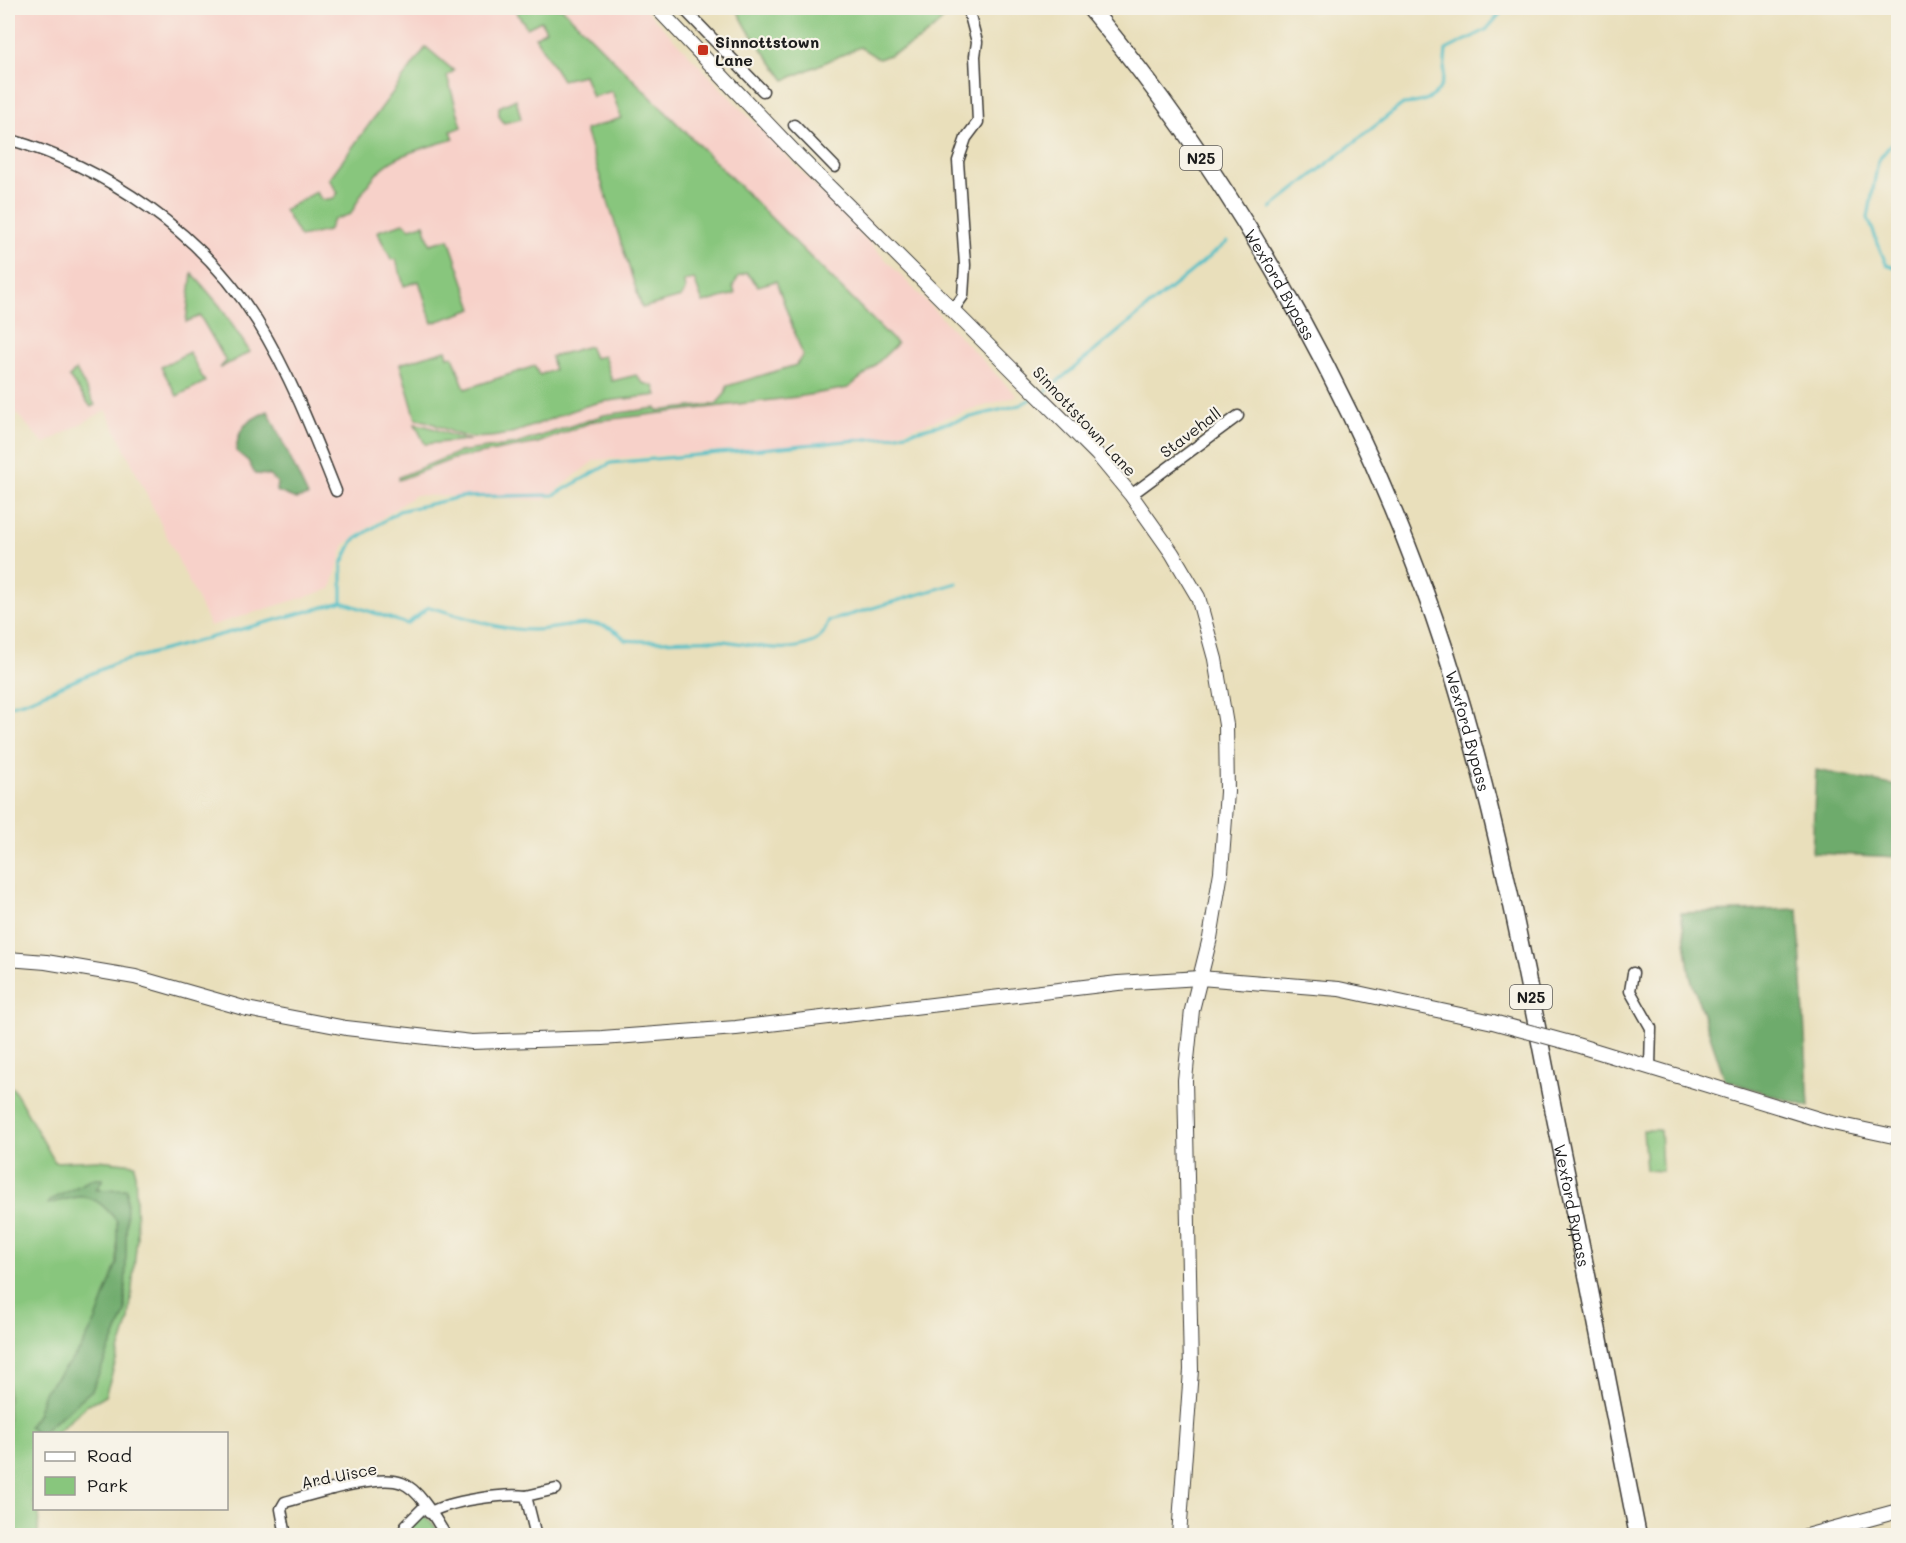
<svg xmlns="http://www.w3.org/2000/svg" width="1906" height="1543" viewBox="0 0 1906 1543" font-family="Mali,sans-serif">
  <rect width="100%" height="100%" fill="#f7f3e8"/>
  <filter id="ink" filterUnits="userSpaceOnUse"><feTurbulence type="fractalNoise" baseFrequency=".0167" numOctaves="2"/><feDisplacementMap in="SourceGraphic" scale="12" xChannelSelector="R" yChannelSelector="G"/><feConvolveMatrix kernelMatrix="1 2 1 2 8 2 1 2 1" color-interpolation-filters="sRGB"/></filter>
  <filter id="wash" filterUnits="userSpaceOnUse"><feTurbulence type="fractalNoise" baseFrequency=".008" numOctaves="4" result="noise"/><feDisplacementMap in="SourceGraphic" scale="24" xChannelSelector="R" yChannelSelector="G"/><feGaussianBlur stdDeviation="1.35" result="paint"/><feColorMatrix in="noise" values="0 0 0 0 0 0 0 0 0 0 0 0 0 0 0 0 0 1.4 0 .05"/><feComposite in="paint" operator="in"/></filter>
  <g filter="url(#wash)">
    <rect width="100%" height="100%" fill="#e9dfbb"/>
    <path fill="#f7d1c9" d="M8,8h636l373,388 -144,44 -278,20 -51,40 -129,-5 -70,49 -14,45 -121,37 -104,-216 -62,34 -36,-40z"/>
    <g fill="#88c67d" stroke="#52714c" stroke-width="1.5">
      <path d="M514,8h48l335,336 -29,28 -20,16 -51,9 -203,24 -56,22 -85,16 -54,21v-3l60,-25 57,-8 88,-29 52,-7 1,3 59,-7 9,-10 2,-8 69,-21 7,-9 -27,-75 -18,5 -11,-13 -8,3 -6,10 2,8 -32,9 -9,-24 -10,2 1,10 -4,6 -39,11 -57,-178 36,-12 -9,-27 -20,6 -8,-22 -22,5 -27,-43 11,-7 -5,-9 -14,7z"/>
      <path d="M736,8h215c-17,27 -42,40 -72,51l-19,-12 -75,33 -37,-50z"/>
      <path d="M426,47l28,24 -7,5 15,51 -11,4 3,8c-57,17 -76,18 -103,75l-18,6 -5,11 -28,6 -16,-27 32,-18 6,8 12,-2 4,-5 -9,-14z"/>
      <path d="M516,99l5,20 -17,4 -5,-7v-9z"/>
      <path d="M404,223l6,5 14,-4 6,20 19,-5 24,70 -41,14 -13,-42 -15,5 -8,-27 -5,1c-3,-11 -11,-18 -13,-29z"/>
      <path d="M192,273l28,33 30,46 -30,16 6,-7 -26,-45 -14,6z"/>
      <path d="M589,346l5,12 10,-2 8,25 24,-6 7,8 11,3 3,9c-20,3 -40,4 -60,8 -43,10 -82,39 -129,34 -20,-3 -33,-16 -52,-18l-16,-55 46,-14 2,7 5,-1 12,33 70,-23 4,9 15,-5 -3,-13z"/>
      <path d="M189,352l16,30 -28,14 -16,-29z"/>
      <path d="M76,370l19,35 -4,2 -22,-30z"/>
      <path d="M415,424c19,1 35,14 55,16l-45,4z"/>
      <path d="M8,1088h5l42,74 43,-2 37,4 2,73 -8,83 -24,76 -18,9 -31,28 -22,1v74l5,1 -1,26 -30,1z"/>
      <path d="M1643,1130h17l2,41 -16,-1z"/>
      <path d="M423,1515l7,5 12,16h-35l3,-12z"/>
    </g>
    <g fill="#6eab6c" stroke="#456444" stroke-width="1.5">
      <path d="M268,411l40,85 -12,3 -20,-8 1,-9 -9,-7 -13,-1 -7,-13 -12,-10c2,-24 10,-30 32,-40z"/>
      <path d="M1816,770l82,16v71l-86,-4z"/>
      <path d="M1798,909l11,198 -84,-27 -35,-104 -9,-63z"/>
      <path d="M92,1179h11l-7,11 31,-1 -2,124 -33,77 -51,43h-5l-7,-7 8,-11 7,-23 36,-42 16,-30 21,-57v-42c-25,-30 -32,-27 -69,-17l1,-3z"/>
    </g>
    <g fill="none" stroke-linecap="round" stroke-linejoin="round">
      <g stroke="#4fbec6" stroke-width="3">
        <path d="M1898,135l-20,26 -10,57 18,46 12,4"/>
        <path d="M1271,208l132,-104c41,-2 40,-18 43,-54l40,-20 19,-22"/>
        <path d="M1046,391l181,-149"/>
        <path d="M342,602l65,22 22,-17c35,9 68,23 104,23 31,0 69,-19 92,10 29,3 58,-1 87,0 33,1 69,17 101,2 9,-4 12,-12 16,-21l128,-38"/>
        <path d="M8,706l18,-5 90,-38 226,-61v-38l11,-23 46,-30 62,-14 93,-2 57,-32 279,-26 130,-32 11,-6"/>
      </g>
    </g>
  </g>
  <g filter="url(#ink)">
    <g fill="none" stroke-linecap="round" stroke-linejoin="round">
      <defs>
        <g id="minor">
          <path d="M683,8l80,83"/>
          <path d="M794,125l41,42"/>
          <path d="M8,139c98,28 194,94 249,182 33,53 56,112 79,170"/>
          <path d="M954,309l9,-13 2,-31 -7,-104 8,-23 12,-16 -3,-66 2,-14 -9,-34"/>
          <path d="M1131,495l107,-79"/>
          <path d="M1633,973l-3,18 21,37 -1,39"/>
          <path d="M429,1513c20,-12 74,-20 97,-17"/>
          <path d="M286,1536l-5,-27 4,-7c26,-7 94,-29 117,-19 18,7 34,37 44,53"/>
          <path d="M403,1536l3,-11 19,-19"/>
          <path d="M536,1536l-10,-40 30,-7"/>
        </g>
        <g id="tertiary">
          <path d="M657,8l144,151 296,295 34,41 41,58 26,44 17,62 11,66 1,67 -6,80 -11,66 -18,72 -7,70 6,290 -12,166"/>
          <path d="M8,959l38,3 89,15 112,32 99,19 126,14 130,-4 134,-10 382,-45 82,-5 139,11 154,33"/>
          <path d="M1570,1043l258,79 70,15"/>
          <path d="M1806,1536l92,-25"/>
        </g>
        <g id="trunk">
          <path id="s1" d="M1090,8c155,185 283,418 357,648 46,144 75,293 104,442 30,146 59,291 87,438"/>
        </g>
      </defs>
      <use href="#minor" stroke="#3b3934" stroke-width="13"/>
      <use href="#tertiary" stroke="#3b3934" stroke-width="16"/>
      <use href="#trunk" stroke="#3b3934" stroke-width="19"/>
      <use href="#minor" stroke="#fff" stroke-width="10"/>
      <use href="#tertiary" stroke="#fff" stroke-width="14"/>
      <use href="#trunk" stroke="#fff" stroke-width="16"/>
      <defs>
        <path id="tertiary-bridge" d="M1493,1022l77,21"/>
      </defs>
      <use href="#tertiary-bridge" stroke="#3b3934" stroke-width="16" stroke-linecap="butt"/>
      <use href="#tertiary-bridge" stroke="#fff" stroke-width="14"/>
    </g>
  </g>
  <rect fill="#c8321e" stroke="#f7f3e8" stroke-width="2" x="697" y="44" width="12" height="12" rx="3"/>
  <g text-anchor="middle" dominant-baseline="central" stroke-width="4.5" stroke-linejoin="round" paint-order="stroke">
    <g fill="#f7f3e8" stroke="#5e5c59" stroke-width="1.5">
      <rect x="1180" y="146" width="42" height="24" rx="4.5"/>
      <rect x="1510" y="985" width="42" height="24" rx="4.5"/>
    </g>
    <g font-size="15" font-weight="bold" fill="#1c1c1c">
      <text x="1201" y="158">N25</text>
      <text x="1531" y="997">N25</text>
    </g>
    <g font-size="16" font-weight="bold" fill="#1c1c1c" stroke="#f7f3e8" text-anchor="start">
      <text x="715" y="41">Sinnottstown<tspan x="715" dy="18">Lane</tspan></text>
    </g>
    <g font-size="16" fill="#1c1c1c" stroke="#f7f3e8">
      <text stroke="none"><textPath href="#s1" startOffset="336">Wexford Bypass</textPath></text>
      <text transform="translate(1085 421) rotate(47)">Sinnottstown Lane</text>
      <text transform="translate(1190 432) rotate(-37)">Stavehall</text>
      <text stroke="none"><textPath href="#s1" startOffset="822">Wexford Bypass</textPath></text>
      <text stroke="none"><textPath href="#s1" startOffset="1308">Wexford Bypass</textPath></text>
      <text transform="translate(339 1475) rotate(-11)">Ard Uisce</text>
    </g>
  </g>
  <rect width="1906" height="1543" fill="none" stroke="#f7f3e8" stroke-width="30"/>
  <rect x="33" y="1432" width="195" height="78" fill="#f7f3e8" stroke="#9f9d96" stroke-width="1.5"/>
  <rect x="45" y="1452" width="30" height="9" fill="#ffffff" stroke="#9f9d96" stroke-width="1.5"/>
  <text x="87" y="1462" font-size="18" fill="#1c1c1c">Road</text>
  <rect x="45" y="1477" width="30" height="18" fill="#88c67d" stroke="#9f9d96" stroke-width="1.5"/>
  <text x="87" y="1492" font-size="18" fill="#1c1c1c">Park</text>
</svg>
